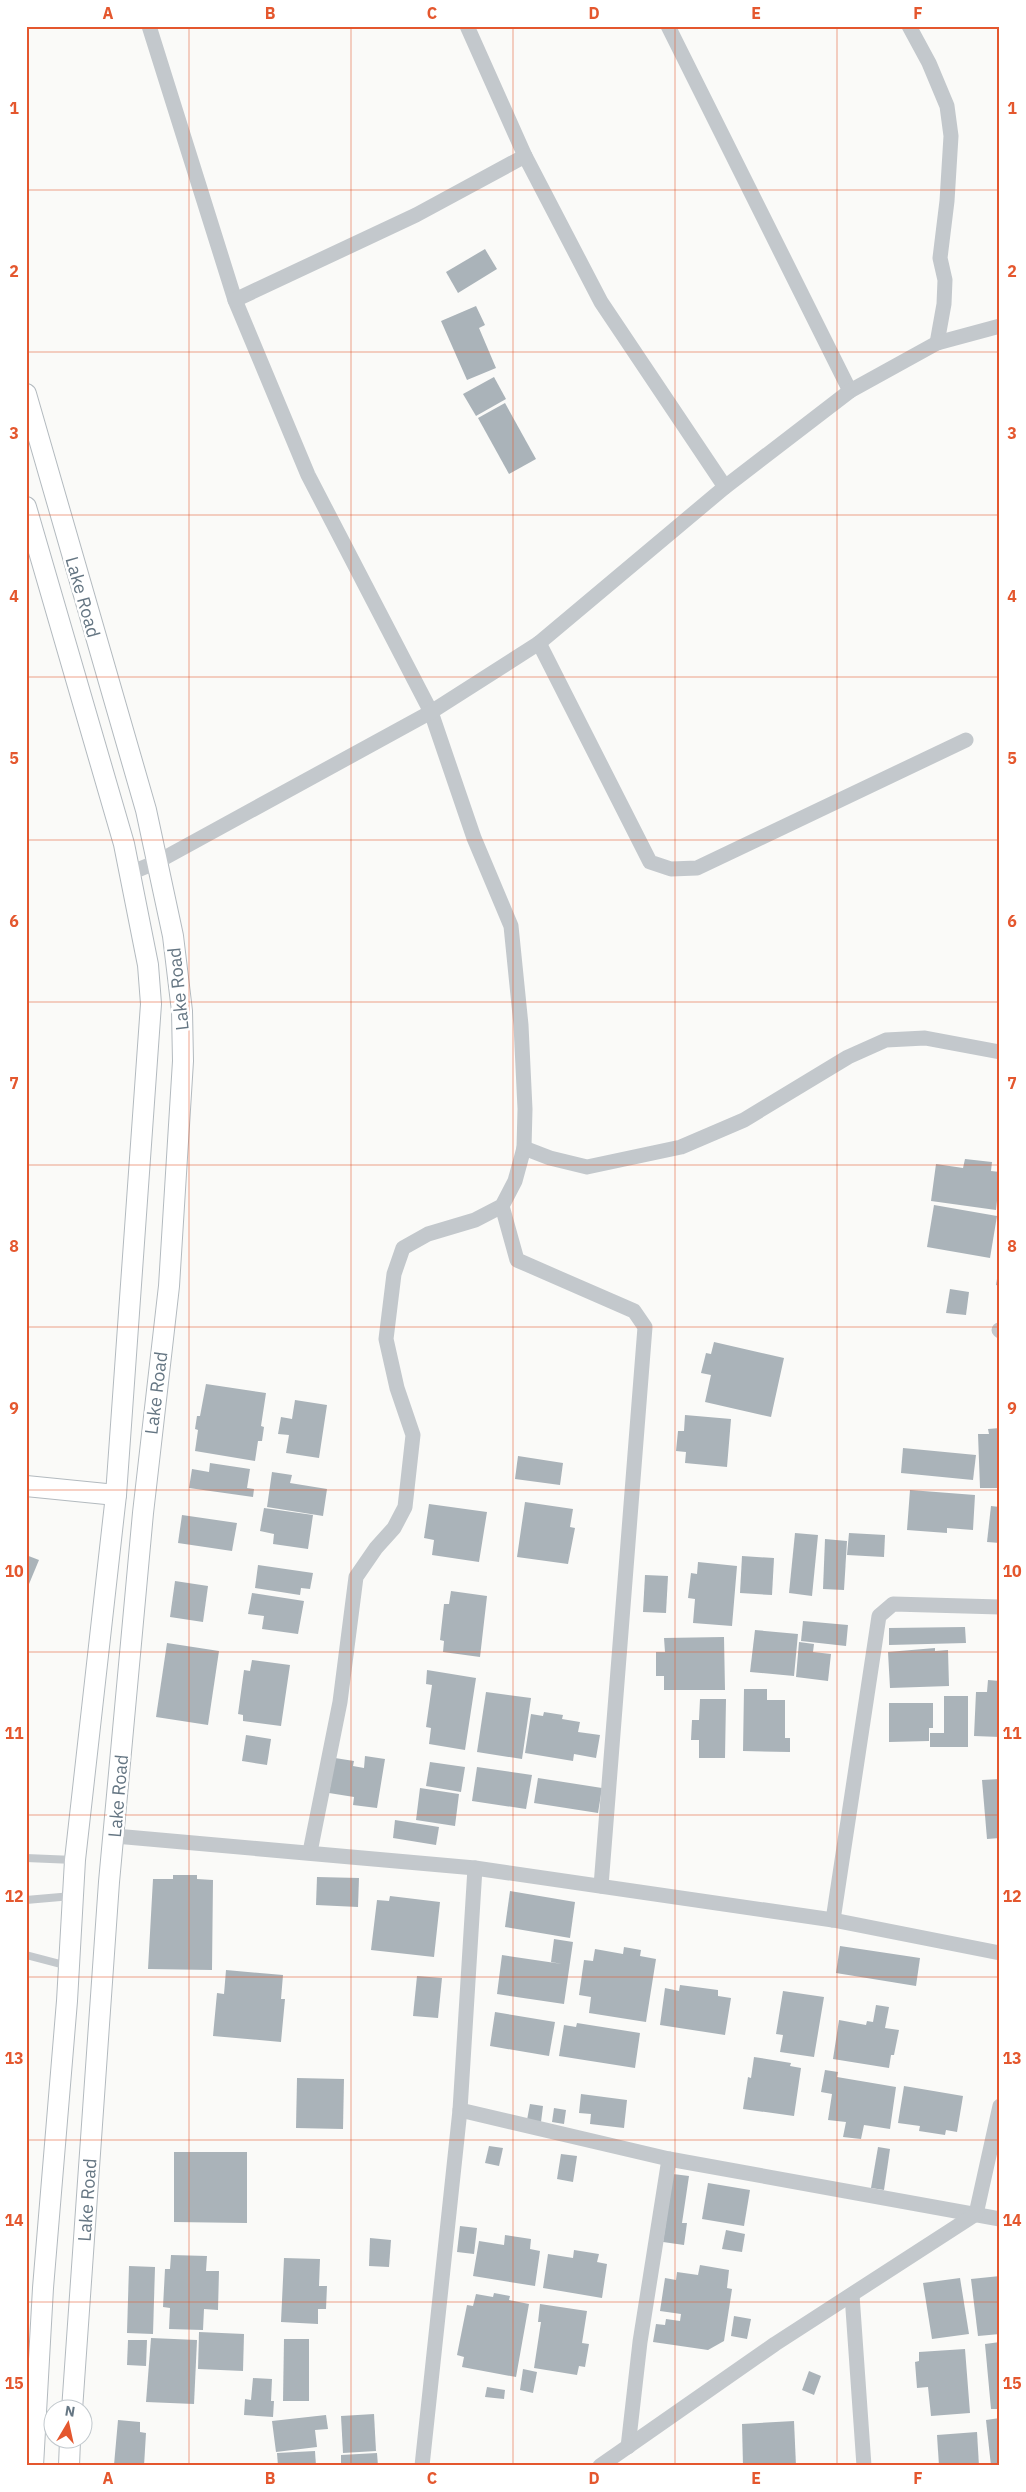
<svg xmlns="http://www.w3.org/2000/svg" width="1026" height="2492" viewBox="0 0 1026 2492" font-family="'IBM Plex Sans',sans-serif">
  <rect width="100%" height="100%" fill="#fafaf8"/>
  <g fill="#aab3b9">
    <path d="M485,249l12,20 -39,24 -12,-21z"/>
    <path d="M476,306l9,19 -6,3 17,40 -29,12 -26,-59z"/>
    <path d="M494,377l12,22 -30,17 -13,-22z"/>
    <path d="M505,403l31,56 -27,15 -31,-56z"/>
    <path d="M965,1159l27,3 -1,9 9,1 -4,38 -65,-9 5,-37 27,4z"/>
    <path d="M934,1205l63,11 -7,42 -63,-11z"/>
    <path d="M999,1267h1v19l-4,-1z"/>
    <path d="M950,1289l19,3 -3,23 -20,-2z"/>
    <path d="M714,1342l70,16 -13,59 -66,-15 6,-27 -10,-2 5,-20 5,1z"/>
    <path d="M206,1384l60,9 -5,33 3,1 -2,14h-4l-3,20 -60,-10 3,-21 -3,-1 2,-13h3z"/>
    <path d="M295,1400l32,5 -8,53 -33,-5 3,-18 -11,-1 3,-17 11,2z"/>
    <path d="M685,1415l46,4 -4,48 -42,-4 1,-11 -10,-1 2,-20h6z"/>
    <path d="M1000,1428v60h-20l-2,-54h11l-1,-5z"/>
    <path d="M903,1448l73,7 -3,25 -72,-7z"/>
    <path d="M518,1456l45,7 -3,22 -45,-6z"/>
    <path d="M210,1463l40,6 -3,19 7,1 -1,8 -64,-9 3,-19 17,3z"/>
    <path d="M272,1472l20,3 -2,8 37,6 -4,27 -56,-9z"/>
    <path d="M910,1490l65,5 -2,35 -26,-2v5l-40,-3z"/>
    <path d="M525,1502l48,7 -3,18 5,1 -7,36 -51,-7z"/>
    <path d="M429,1504l58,8 -8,50 -47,-7 2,-15 -10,-2z"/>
    <path d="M991,1506l9,1v36l-13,-1z"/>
    <path d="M264,1508l49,7 -5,34 -35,-5 1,-10 -14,-3z"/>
    <path d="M182,1515l55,8 -5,28 -54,-8z"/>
    <path d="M795,1533l23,2 -6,61 -23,-3z"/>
    <path d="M849,1533l36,2 -1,22 -37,-2z"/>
    <path d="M825,1539l22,2 -3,49 -21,-1z"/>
    <path d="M26,1555l13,5 -10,24 -3,-1z"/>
    <path d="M742,1556l32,2 -2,37 -32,-2z"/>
    <path d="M698,1562l39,4 -5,60 -39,-3 2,-24 -7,-1 3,-25 6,1z"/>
    <path d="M258,1565l55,8 -3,16 -9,-1 -1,7 -45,-7z"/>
    <path d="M645,1575l23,1 -2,37 -23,-1z"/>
    <path d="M175,1581l33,5 -5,36 -33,-5z"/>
    <path d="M451,1591l36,5 -7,61 -37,-5 1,-11 -4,-1 4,-36h5z"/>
    <path d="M252,1593l52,8 -6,33 -36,-5 2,-13 -16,-2z"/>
    <path d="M803,1621l45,4 -2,21 -45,-5z"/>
    <path d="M965,1627l1,16 -77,2v-17z"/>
    <path d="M755,1630l43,4 -4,42 -44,-4z"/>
    <path d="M724,1637l1,53h-61v-14h-8v-24h9l-1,-14z"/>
    <path d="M799,1642l15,2 -1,8 18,2 -3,27 -32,-4z"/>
    <path d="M167,1643l52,8 -11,74 -52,-8z"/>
    <path d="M935,1648v3l13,-1 1,36 -59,2 -2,-36z"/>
    <path d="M252,1660l38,5 -9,61 -38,-5v-6l-5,-1 6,-44 6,1z"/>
    <path d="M427,1670l49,8 -11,72 -36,-6 2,-16 -5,-1 6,-42 -6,-1z"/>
    <path d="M988,1680l12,1v56l-26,-1 2,-44h11z"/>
    <path d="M744,1689h23v11h18v38h5v14l-47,-1z"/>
    <path d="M486,1692l45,6 -9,61 -45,-7z"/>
    <path d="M944,1696h24v51h-38v-14h14z"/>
    <path d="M700,1699h26l-1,59h-26v-18h-8l1,-20h7z"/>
    <path d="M889,1703h44v25h-4v13l-40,1z"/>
    <path d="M544,1712l19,3 -1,4 18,3 -2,10 22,3 -4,23 -22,-4 -1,7 -48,-8 6,-39 12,2z"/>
    <path d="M246,1735l25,4 -4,26 -25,-4z"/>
    <path d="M365,1756l20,3 -8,49 -24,-3 1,-8 -25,-4 6,-35 19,3 -1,5 11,2z"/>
    <path d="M430,1762l35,5 -4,25 -35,-6z"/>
    <path d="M477,1767l55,8 -6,34 -54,-8z"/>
    <path d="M538,1778l64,10 -4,25 -64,-10z"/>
    <path d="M1000,1779v59l-13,1 -5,-59z"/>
    <path d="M420,1788l39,6 -4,32 -39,-6z"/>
    <path d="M395,1820l44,7 -3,18 -43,-7z"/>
    <path d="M173,1875h24v4l16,1 -1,90 -64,-1 5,-90h20z"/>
    <path d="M317,1877l42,1 -1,29 -42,-2z"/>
    <path d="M510,1891l65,11 -5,36 -65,-11z"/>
    <path d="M390,1896l50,6 -6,55 -63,-7 6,-50 12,1z"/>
    <path d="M554,1939l19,3 -9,62 -67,-10 5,-39 60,9 -11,-2z"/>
    <path d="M840,1946l80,12 -4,28 -80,-13z"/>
    <path d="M624,1947l17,3 -1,6 16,3 -10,63 -57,-9 2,-16 -12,-2 5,-35 9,1 2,-12 28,5z"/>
    <path d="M226,1970l57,5 -2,24h4l-4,43 -68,-6 4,-43 7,1z"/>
    <path d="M417,1976l25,2 -4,40 -25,-2z"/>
    <path d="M680,1985l38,5v6l13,2 -6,37 -65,-10 5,-37 14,3z"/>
    <path d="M783,1991l41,6 -10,60 -34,-5 3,-17 -7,-1z"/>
    <path d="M876,2005l13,2 -4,21 14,2 -5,25h-3l-2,13 -56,-9 6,-39 27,5 1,-4 6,1z"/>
    <path d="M495,2012l60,10 -6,34 -59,-10z"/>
    <path d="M577,2023l63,10 -5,35 -76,-12 5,-31 12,2z"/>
    <path d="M754,2057l37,6 -1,3 11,2 -7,48 -51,-7 5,-32 3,1z"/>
    <path d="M825,2070l13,2 -1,5 59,10 -6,42 -26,-4 -3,14 -18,-2 3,-15 -18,-2 4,-26 -11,-2z"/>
    <path d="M297,2078l47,1 -1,50 -47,-1z"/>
    <path d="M904,2086l59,10 -6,36 -11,-2 -1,5 -26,-4 1,-5 -22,-3z"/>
    <path d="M581,2094l46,6 -3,28 -34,-4 1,-10 -12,-1z"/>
    <path d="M530,2104l13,2 -2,16 -14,-2z"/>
    <path d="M554,2108l12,2 -2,14 -12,-2z"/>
    <path d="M489,2146l14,2 -4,18 -14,-3z"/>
    <path d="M878,2147l12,2 -6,41 -13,-2z"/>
    <path d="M174,2152h73v71l-73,-1z"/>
    <path d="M561,2154l16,2 -4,26 -16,-3z"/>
    <path d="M673,2174l16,2 -7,47h5l-3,22 -21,-3z"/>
    <path d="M708,2183l42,7 -6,36 -42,-7z"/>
    <path d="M460,2226l17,2 -3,26 -17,-2z"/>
    <path d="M726,2230l19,4 -3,18 -20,-3z"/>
    <path d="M505,2235l26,4 -1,10 10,2 -5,35 -62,-10 6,-35 25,4z"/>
    <path d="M370,2238l21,2 -2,27 -20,-1z"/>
    <path d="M574,2250l25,4 -2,8 10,2 -5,34 -59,-10 5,-34 25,4z"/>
    <path d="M171,2255l36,1 -1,15h13l-1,39 -14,-1 -1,21 -34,-1 1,-21 -7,-1 2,-38h5z"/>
    <path d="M284,2258l36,1 -1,27h8l-1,23h-8v15l-37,-2z"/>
    <path d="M700,2265l29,5 -2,18 5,1 -8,52 -16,9 -55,-8 3,-18 9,1 1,-6 14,2 1,-7 -21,-3 5,-33 11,2 1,-8 21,3z"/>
    <path d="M129,2266l26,1 -2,67 -26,-1z"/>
    <path d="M1000,2276v58l-22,2 -7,-57z"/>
    <path d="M960,2278l9,56 -37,5 -9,-56z"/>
    <path d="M494,2293l16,3 -1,4 20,4 -13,73 -54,-10 2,-10 -7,-2 10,-50 6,1 3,-12 17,3z"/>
    <path d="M540,2304l47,7 -5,32 7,1 -4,23 -6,-1 -2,9 -43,-7 7,-46h-3z"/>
    <path d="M734,2316l17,3 -4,20 -16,-3z"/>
    <path d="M199,2332l45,2 -1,37 -45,-2z"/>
    <path d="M151,2338l46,2 -3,64 -48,-2z"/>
    <path d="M284,2339h25v62h-26z"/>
    <path d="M128,2340h19l-1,26 -19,-1z"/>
    <path d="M1000,2342v67h-9l-6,-65z"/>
    <path d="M965,2349l5,64 -39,3 -3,-29 -11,1 -2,-26 4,-1v-9z"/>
    <path d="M523,2369l14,3 -4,21 -13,-3z"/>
    <path d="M809,2371l12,5 -7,19 -12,-5z"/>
    <path d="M253,2378l19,1 -1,22h3l-1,16 -29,-2 1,-16 6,1z"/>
    <path d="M487,2387l18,3 -1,9 -19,-2z"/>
    <path d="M374,2414l2,37 -33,2 -2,-37z"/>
    <path d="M326,2415l2,14 -13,1 2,17 -41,5 -4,-31z"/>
    <path d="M1000,2418v48h-9l-5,-46z"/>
    <path d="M118,2420l22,2v10l6,1 -2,33 -30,-1z"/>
    <path d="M794,2421l2,45h-53l-1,-42z"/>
    <path d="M977,2432l2,34h-40l-2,-31z"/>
    <path d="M315,2451l1,15h-38l-1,-13z"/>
    <path d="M377,2453l1,13h-37v-11z"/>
  </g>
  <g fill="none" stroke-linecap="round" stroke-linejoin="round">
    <defs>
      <g id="secondary">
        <path d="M26,394l120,416 27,126 9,75 1,50 -14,225 -26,227 -34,369 -37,528"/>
        <path d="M26,507l98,337 24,121 3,39 -35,491 -41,365 -8,141 -24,287 -10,178"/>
        <path d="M26,1486l90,9"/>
        <path d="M69,2466l1,-26"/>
      </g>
    </defs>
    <use href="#secondary" stroke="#b3babf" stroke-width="22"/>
    <g stroke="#c3c8cc" stroke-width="8">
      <path d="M26,1858l48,2"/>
      <path d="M26,1900l46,-4"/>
      <path d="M26,1955l42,11"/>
    </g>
    <g stroke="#c3c8cc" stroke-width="15">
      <path d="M149,26l86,274 73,175 123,237 43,126 37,88 10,99 4,84 -1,39 -9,33 -13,25 -27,14 -47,14 -25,14 -9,26 -8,65 11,49 16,47 -8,72 -11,21 -18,20 -20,29 -16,125 -30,150"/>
      <path d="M467,26l58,130 76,146 124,185"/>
      <path d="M668,26l182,365"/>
      <path d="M909,26l20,37 18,43 4,30 -4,65 -7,57 5,22 -1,24 -7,39"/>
      <path d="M235,300l181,-85 109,-59"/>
      <path d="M539,643l111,219 21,7 26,-1 269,-128"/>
      <path d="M130,873l27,-11 274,-150 108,-69 186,-156 125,-96 87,-48 63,-17"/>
      <path d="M524,1148l26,10 37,9 94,-20 63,-27 104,-63 38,-17 39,-2 75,14"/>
      <path d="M502,1206l15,54 117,51 11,16 -44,559"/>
      <path d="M999,1330l1,1"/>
      <path d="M115,1836l360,32 358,52 167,33"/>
      <path d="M833,1920l46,-304 14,-12 107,3"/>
      <path d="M460,2110l209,49 331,60"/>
      <path d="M852,2295l12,171"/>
      <path d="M628,2447l12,-105 29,-183"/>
      <path d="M422,2466l38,-356 15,-242"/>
      <path d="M600,2466l175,-122 201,-130 24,-108"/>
    </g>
    <use href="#secondary" stroke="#fff" stroke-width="20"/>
  </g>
  <path fill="none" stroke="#e4572e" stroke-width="1" stroke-opacity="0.55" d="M189,26v2440M351,26v2440M513,26v2440M675,26v2440M837,26v2440M26,190h974M26,352h974M26,515h974M26,677h974M26,840h974M26,1002h974M26,1165h974M26,1327h974M26,1490h974M26,1652h974M26,1815h974M26,1977h974M26,2140h974M26,2302h974"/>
  <g text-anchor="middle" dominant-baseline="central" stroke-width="5" stroke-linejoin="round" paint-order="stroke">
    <g font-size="18" fill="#657683" stroke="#fff">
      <text transform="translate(83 597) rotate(74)">Lake Road</text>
      <text transform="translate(178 989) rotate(-96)">Lake Road</text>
      <text transform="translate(156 1393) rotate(-83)">Lake Road</text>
      <text transform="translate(118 1796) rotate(-85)">Lake Road</text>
      <text transform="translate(87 2200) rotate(-86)">Lake Road</text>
    </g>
  </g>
  <rect width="1026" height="2492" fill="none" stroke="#ffffff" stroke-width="55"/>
  <g transform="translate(68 2424) rotate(9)"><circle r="24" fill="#ffffff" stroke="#c1c8cd"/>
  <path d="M0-4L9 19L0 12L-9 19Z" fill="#e4572e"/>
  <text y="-8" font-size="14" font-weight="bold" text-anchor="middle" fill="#657683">N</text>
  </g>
  <rect x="28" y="28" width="970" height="2436" fill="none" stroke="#e4572e" stroke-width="2"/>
  <g font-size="16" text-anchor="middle" font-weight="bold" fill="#e4572e">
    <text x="108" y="19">A</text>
    <text x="270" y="19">B</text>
    <text x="432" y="19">C</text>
    <text x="594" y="19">D</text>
    <text x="756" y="19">E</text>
    <text x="918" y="19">F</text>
    <text x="14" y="114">1</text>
    <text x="1012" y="114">1</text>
    <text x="14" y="277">2</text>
    <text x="1012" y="277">2</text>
    <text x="14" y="439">3</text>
    <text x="1012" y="439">3</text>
    <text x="14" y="602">4</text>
    <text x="1012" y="602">4</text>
    <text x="14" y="764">5</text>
    <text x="1012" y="764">5</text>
    <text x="14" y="927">6</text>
    <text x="1012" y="927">6</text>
    <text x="14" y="1089">7</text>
    <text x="1012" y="1089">7</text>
    <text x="14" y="1252">8</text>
    <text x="1012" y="1252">8</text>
    <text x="14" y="1414">9</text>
    <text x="1012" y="1414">9</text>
    <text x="14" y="1577">10</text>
    <text x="1012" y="1577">10</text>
    <text x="14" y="1739">11</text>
    <text x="1012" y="1739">11</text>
    <text x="14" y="1902">12</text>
    <text x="1012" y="1902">12</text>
    <text x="14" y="2064">13</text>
    <text x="1012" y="2064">13</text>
    <text x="14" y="2226">14</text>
    <text x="1012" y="2226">14</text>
    <text x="14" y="2389">15</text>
    <text x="1012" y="2389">15</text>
    <text x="108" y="2484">A</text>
    <text x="270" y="2484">B</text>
    <text x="432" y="2484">C</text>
    <text x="594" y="2484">D</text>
    <text x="756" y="2484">E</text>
    <text x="918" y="2484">F</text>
  </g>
</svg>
